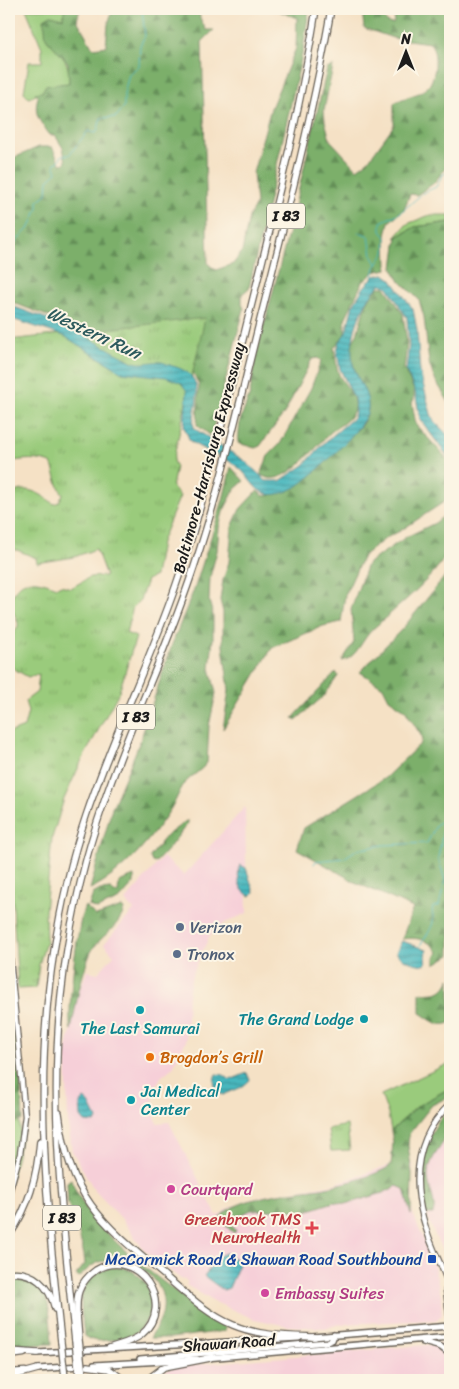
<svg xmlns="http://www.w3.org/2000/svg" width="459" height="1389" viewBox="0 0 459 1389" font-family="Sriracha,sans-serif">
  <defs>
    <pattern id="forest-firs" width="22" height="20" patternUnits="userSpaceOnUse" patternTransform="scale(1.25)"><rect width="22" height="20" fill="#7baf6b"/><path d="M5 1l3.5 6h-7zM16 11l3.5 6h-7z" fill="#648e57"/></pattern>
    <pattern id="park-tufts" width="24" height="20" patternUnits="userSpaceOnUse" patternTransform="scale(1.25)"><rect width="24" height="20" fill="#9acb7b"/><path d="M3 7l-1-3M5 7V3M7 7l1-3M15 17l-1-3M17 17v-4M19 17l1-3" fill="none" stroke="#84ae6a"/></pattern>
    <pattern id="water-rules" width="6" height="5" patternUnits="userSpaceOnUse" patternTransform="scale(1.25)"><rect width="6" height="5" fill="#47b7be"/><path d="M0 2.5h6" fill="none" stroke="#3a949a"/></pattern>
  </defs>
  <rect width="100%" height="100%" fill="#fcf5e5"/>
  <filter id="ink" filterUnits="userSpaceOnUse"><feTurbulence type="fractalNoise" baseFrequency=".02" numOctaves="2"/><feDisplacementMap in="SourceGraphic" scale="10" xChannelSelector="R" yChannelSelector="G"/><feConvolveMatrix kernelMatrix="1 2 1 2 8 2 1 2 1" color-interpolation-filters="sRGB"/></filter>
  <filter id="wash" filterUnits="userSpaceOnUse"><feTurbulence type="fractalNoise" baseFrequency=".0096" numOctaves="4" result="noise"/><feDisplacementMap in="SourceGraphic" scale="20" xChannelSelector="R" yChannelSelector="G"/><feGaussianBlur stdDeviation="1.12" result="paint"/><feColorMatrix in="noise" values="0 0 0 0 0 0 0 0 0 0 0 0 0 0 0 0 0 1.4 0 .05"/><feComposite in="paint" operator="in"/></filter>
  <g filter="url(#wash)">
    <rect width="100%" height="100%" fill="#f5e1c5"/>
    <g fill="#f6cfd8">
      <path d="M245,807l2,106 -22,10 -15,12 -18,40 -4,21 -2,45 -13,26 -12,10 -7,13 -1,19 4,14 12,-1 48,94 14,-9 26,-10 77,-13 56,-19 23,-1 -3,30 3,20 20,48 8,34 1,19 -6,5 -95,4 -16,4 -36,-2 -35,-7 -39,-17 -29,-17 2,-3 -4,-3 -2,1 -38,-30 -23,-32 -26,-27 -23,-40 -4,-27 -2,-71 13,-61 8,-21 11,2 16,-18 -10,-11 30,-34 -9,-9 38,-44 21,18z"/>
      <path d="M450,1130v139l-24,-55 4,1 4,-4 -6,-24v-15l5,-14z"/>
      <path d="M450,1343v37h-297l10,-8 14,-6z"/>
    </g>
    <g fill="#9acb7b" stroke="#5b744c">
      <path d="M26,9h38v9l-18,20c14,16 25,22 23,46l-23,1 -4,7 -13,6 -5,-6 5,-30h13v-14z"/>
      <path d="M430,215h20v7l-35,5 -20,11 12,-14z"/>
      <path d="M9,1005l4,14 9,90 -3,4 2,27 -12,47z"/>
      <path d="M450,1063v25l-31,17 -28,26 -3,-17 -7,-19z"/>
    </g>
    <g fill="url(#forest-firs)" stroke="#4c6644">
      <path d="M64,9h16l-3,11 16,28 13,-2 2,-22 5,-15h86l1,9 6,12h8l-12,12 6,222 8,6 17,-6 9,-12 7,-35 7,-13 -3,-31 18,-65 25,-60 1,-30 -18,-7 2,-2h28l-6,41 -54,238 -7,6v10l2,5 -33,127 -14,-11 2,-39 -6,-14 -90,-31 -30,-15 -64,-25v-141l30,-13h13l9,18 5,-3 -3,-14 -8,-13h-5c-10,-13 -17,-21 -12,-38l-3,-4 7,-1 4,-7 23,-2 -1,-20 -22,-25 -2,-19 7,-4 12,3z"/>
      <path d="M362,9h17v4l9,10 5,1 4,-15h53v153l-16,21 -17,12 -7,-1 -6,15 -15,13 -3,14 1,33 -13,3 -12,11 -17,36v15l-11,14c2,8 2,19 5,27 5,10 18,21 15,34 -3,12 -15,16 -23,23 -15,14 -47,59 -70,43l7,-19 12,-12 31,-56 10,-27 -3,-3 -6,1 -27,53 -25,34 -5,2 -17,-5 2,-22 10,-27 5,-34 36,-137 36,-154 6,-3 -9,44 1,11 5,19 27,29 11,-8 26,-36v-22c22,-12 38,-6 41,-37 0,-9 0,-17 -5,-23l-37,-5 -29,-10z"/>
      <path d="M444,223l6,-1v182l-16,-26 -5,-15 -5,-46 -5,-17 -20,-20 -6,-12 4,-31 18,-10z"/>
      <path d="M379,287h6l18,27 4,29 -3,26 10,21v9l-2,4 4,22 34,37v36l-50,33 -14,7 -23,18 -18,39 -4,27 -18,4 -51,22 -49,81 6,-39 -6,-44v-34l-3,-12 3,-20 6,-18 3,-35 8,-18 17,-18 7,5c24,-1 76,-52 95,-68 19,-23 3,-36 -6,-58 -3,-7 -2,-16 -3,-24 15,-19 7,-38 29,-59z"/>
      <path d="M231,467l13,14 -9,8 -12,23 -4,16 -2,23 -7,26 -1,24 4,14v24l-3,29 6,25 -7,33 -2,37c-6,8 -16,13 -23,21 -4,6 -7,14 -11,21 -19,31 -50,69 -83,84l22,-81 27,-64 32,-97 24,-60 28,-87z"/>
      <path d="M450,511c0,10 3,25 0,34 -6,26 -58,66 -77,84 -11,10 -16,29 -31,32l12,-19 -3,-33 16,-45 39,-27 29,-14z"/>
      <path d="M450,570v385l-15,9v-6l3,-6c-9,-13 -21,-15 -36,-13l11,-31 -56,-25 -60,-34 7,-21 81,-50 36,-35 1,-6 -17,-27 -16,-11 -6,-12 -23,-15 44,-45z"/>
      <path d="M336,672l2,4 -14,20 -28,24 -3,-2z"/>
      <path d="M186,821h2v2l-20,26 -13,14 -3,-1 -2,-5 16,-21z"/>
      <path d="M134,876v7l-14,16 -23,10 -8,-3 4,-12 7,-4 11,-1 3,4h4l1,-11z"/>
      <path d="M85,906l11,10 26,-9 2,2c-4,19 -26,28 -33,43 -10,23 -15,53 -20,78 -5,-12 7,-112 14,-124z"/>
      <path d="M450,978v45c-12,5 -20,-4 -30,-10v-20c16,1 24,1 30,-15z"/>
      <path d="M20,1075l3,45 -12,4 -2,-9v-35z"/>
      <path d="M450,1088v8l-18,9 -23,29 -1,12 4,27 -1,42 -7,-26 -7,-3 -14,7 -37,11 -12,-2 -28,9 -55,-1 -19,9 -1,5 5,7 -2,2 -16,-14c18,-23 75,-27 103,-31 21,-4 44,-9 64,-19l6,-4 2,-23 -2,-11 28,-26z"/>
      <path d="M450,1108c0,7 2,17 -1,23 -6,15 -18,25 -21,41 -2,14 10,30 5,42h-7c-11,-37 -4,-79 24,-106z"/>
      <path d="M71,1179c19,55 94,103 140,139l14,8v5l-54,7h-21c5,-9 12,-19 13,-29 4,-31 -31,-53 -58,-48 -11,1 -18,9 -26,16l-3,-2 9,-11 -1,-9 -8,-33 -8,-18 -1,-22z"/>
      <path d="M111,1267c6,1 14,0 19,3 28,13 27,50 2,65 -7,4 -15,4 -23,5 -10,1 -16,2 -25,-4 -3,-34 -11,-55 27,-69z"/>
      <path d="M9,1275c44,-1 40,36 43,69l-43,2z"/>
    </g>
    <g fill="url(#park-tufts)" stroke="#5b744c">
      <path d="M205,318l-32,143 3,6 -4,20 8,9 -19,46 -6,34 -8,4 -7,20 -7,7 -7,26 10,4 -17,55 -38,70 -17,37 -12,39 -7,74 1,29 -7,24 -3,23 -18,1 -9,-149v-107l15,-6 4,-15 -3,-11 12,-9 2,-18 -11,3 -19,-11c0,-6 -1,-14 0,-20 4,-22 18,-13 1,-39 5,-31 23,-30 47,-20l4,-2 10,3 19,-11 16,-1 -10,-27 -22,8 -37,6 -1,-5 -19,-8h-8v-55c17,-11 31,-2 45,9l5,-2 4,-8c-7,-10 -7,-20 -12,-31 -13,-5 -28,-4 -42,-1v-122z"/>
      <path d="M347,1125l3,25 -19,1 -3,-22z"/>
    </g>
    <g fill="url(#water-rules)" stroke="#326a6d">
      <path d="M384,274l7,5 22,30 4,21 3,42 11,42 3,7 16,16v15h-3l3,8 -30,-41 -5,-28 -9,-20 3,-26 -2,-27 -19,-31 -7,-3c-19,16 -35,59 -27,83 4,15 16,26 14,43 -2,17 -56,67 -72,77 -9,5 -20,9 -29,7 -13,-3 -18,-18 -28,-26 -14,-12 -34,-16 -49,-27l-6,-14 3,-36 -6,-8 -15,-6 -44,-5 -58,-36 -55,-18v-13l58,21 66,36c11,3 18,-1 28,0 5,1 10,4 15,5 30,10 20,33 17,57l2,5 50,32 21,20h14l24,-16 20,-22 29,-25 2,-5 -1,-15 -14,-29 -3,-18 2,-8 7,-11 7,-27 11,-18 10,-11z"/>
      <path d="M240,865l6,3 8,24 -3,4c-12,-4 -15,-19 -11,-31z"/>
      <path d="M402,941l25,9 -2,15c-10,-1 -23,-4 -29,-13z"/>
      <path d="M247,1073l3,7 -8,7 -19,8c-8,-3 -11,-13 -7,-21l8,1 6,5z"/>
      <path d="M84,1099l5,4 8,16 -2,4 -10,-1 -4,-5 -1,-13z"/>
      <path d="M226,1253l14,9 -11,26 -6,2 -19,-14 15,-20z"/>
    </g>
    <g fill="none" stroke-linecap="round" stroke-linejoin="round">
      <g stroke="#47b7be" stroke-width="1">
        <path d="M359,232l10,4 3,19 5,9"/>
        <path d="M9,249l21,-22 8,-19v-7l9,-7 1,-14 9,-8 -3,-8 5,-3 3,-6h7l19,-24 6,2 3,-1 4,-14 15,-1 8,-10v-13l5,-20 10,-8 1,-21 5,-9 -3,-27"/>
        <path d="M373,277l2,-10 10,-14 1,-16 -5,-6v-9l19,-9 23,-20 13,-6 6,-12 8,-4"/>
        <path d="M314,864l2,-3 28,-3 12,-8 27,-5 44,-2 10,-19 8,-5"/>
        <path d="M419,947c4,-7 12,-16 14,-25 1,-5 -2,-10 0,-15l6,-1 6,-26 -7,-22 9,-48 3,-5"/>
        <path d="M9,1117l9,-4"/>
      </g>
    </g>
  </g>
  <g filter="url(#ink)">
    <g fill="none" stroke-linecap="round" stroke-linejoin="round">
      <defs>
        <g id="secondary">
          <path d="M9,948l16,168 -5,38 -11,39"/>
          <path d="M450,1104c-47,45 -36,104 -11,157 4,8 6,17 11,24"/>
          <path d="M448,1282l-2,8 4,31"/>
          <path d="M9,1356l15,-2"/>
          <path d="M9,1372l16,-1"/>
        </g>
        <g id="primary">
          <path d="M312,1337l138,-11"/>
          <path d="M423,1342l18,5 9,7"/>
          <path d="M37,1353l262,-15"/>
          <path d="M206,1358l244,-21"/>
          <path d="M140,1359l187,-17 5,-2 2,-5"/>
          <path d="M94,1365l103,-6"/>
          <path d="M38,1369l42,-3"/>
        </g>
        <g id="highway">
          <path d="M59,1113c10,85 44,111 106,163 21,18 42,38 68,49 26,11 54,11 82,12"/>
          <path d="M9,1236c20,-29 28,-60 31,-95"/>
          <path d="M9,1273c24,-3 41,13 46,36"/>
          <path d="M77,1315l2,25"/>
          <path d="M77,1317c0,-8 -1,-18 2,-26 3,-8 10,-16 17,-21 41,-24 82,35 45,65 -9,7 -21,9 -32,13"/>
          <path d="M75,1341c-13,-124 -28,-247 -11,-371 8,-57 21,-114 40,-168 27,-80 65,-157 91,-238 26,-78 44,-160 64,-240 26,-104 54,-209 72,-315"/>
          <path d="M61,1342c-14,-131 -28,-261 -7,-391 7,-46 17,-91 32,-135 26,-78 63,-153 90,-231 28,-80 46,-164 67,-246 27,-110 56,-219 73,-330"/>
          <path d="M9,1351l28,2"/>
          <path d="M87,1366l22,3 15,11"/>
          <path d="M9,1377l29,-8"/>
          <path d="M147,1380l17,-13 46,-9"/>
        </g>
      </defs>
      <use href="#secondary" stroke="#686157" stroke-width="7"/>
      <use href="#primary" stroke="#686157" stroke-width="8"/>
      <use href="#highway" stroke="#686157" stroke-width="8"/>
      <use href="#secondary" stroke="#fff" stroke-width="4.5"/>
      <use href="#primary" stroke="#fff" stroke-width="5"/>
      <use href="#highway" stroke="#fff" stroke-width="5.5"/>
      <defs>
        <g id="highway-bridge">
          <path d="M79,1340l4,36"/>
          <path d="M75,1341l4,35"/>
          <path d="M61,1342l4,36"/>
        </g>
      </defs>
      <use href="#highway-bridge" stroke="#686157" stroke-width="8" stroke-linecap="butt"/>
      <use href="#highway-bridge" stroke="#fff" stroke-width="5.5"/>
    </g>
  </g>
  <g fill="#5c6f8a" stroke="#fcf5e5" stroke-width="2">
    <circle cx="180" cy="927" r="5"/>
    <circle cx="177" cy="954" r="5"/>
  </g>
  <g fill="#0f9aa8" stroke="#fcf5e5" stroke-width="2">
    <circle cx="140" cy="1010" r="5"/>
    <circle cx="364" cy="1019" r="5"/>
    <circle cx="131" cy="1100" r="5"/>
  </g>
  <circle fill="#e8710a" stroke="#fcf5e5" stroke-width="2" cx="150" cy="1057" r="5"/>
  <g fill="#d1479c" stroke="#fcf5e5" stroke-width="2">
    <circle cx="171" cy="1189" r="5"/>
    <circle cx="265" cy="1293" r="5"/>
  </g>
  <path fill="#e0444e" stroke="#fcf5e5" stroke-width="2" d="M309.5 1220.5h5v5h5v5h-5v5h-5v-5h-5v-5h5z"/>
  <rect fill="#1a4fb4" stroke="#fcf5e5" stroke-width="2" x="427" y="1254" width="10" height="10" rx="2.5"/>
  <g text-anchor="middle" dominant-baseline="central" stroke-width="4" stroke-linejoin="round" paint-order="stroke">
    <g fill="#fcf5e5" stroke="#5f5d58" stroke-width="1">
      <rect x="267" y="203.5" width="38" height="25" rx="4"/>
      <rect x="117" y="704.5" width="38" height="25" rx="4"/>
      <rect x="43" y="1205.5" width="38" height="25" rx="4"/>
    </g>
    <g font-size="15" font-weight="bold" fill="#1c1c1c">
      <text x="286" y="216">I 83</text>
      <text x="136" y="717">I 83</text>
      <text x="62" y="1218">I 83</text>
    </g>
    <g font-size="16" fill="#1c1c1c" stroke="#fcf5e5">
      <text transform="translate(209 458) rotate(-75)">Baltimore-Harrisburg Expressway</text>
      <text transform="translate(229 1343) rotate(-4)">Shawan Road</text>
    </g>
    <g font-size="16" fill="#4e5e75" stroke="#fcf5e5" text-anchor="start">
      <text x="190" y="927">Verizon</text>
      <text x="187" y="954">Tronox</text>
    </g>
    <g font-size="16" fill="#0d838f" stroke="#fcf5e5" text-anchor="end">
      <text x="354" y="1019">The Grand Lodge</text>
      <text x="140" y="1028" text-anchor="middle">The Last Samurai</text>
      <text x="141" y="1091" text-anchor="start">Jai Medical<tspan x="141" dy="18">Center</tspan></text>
    </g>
    <g font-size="16" fill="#c56008" stroke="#fcf5e5" text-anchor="start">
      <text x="160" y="1057">Brogdon’s Grill</text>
    </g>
    <g font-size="16" fill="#b23c85" stroke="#fcf5e5" text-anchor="start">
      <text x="181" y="1189">Courtyard</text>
      <text x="275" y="1293">Embassy Suites</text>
    </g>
    <g font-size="16" fill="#be3a42" stroke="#fcf5e5" text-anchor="end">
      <text x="301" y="1219">Greenbrook TMS<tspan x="301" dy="18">NeuroHealth</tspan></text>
    </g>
    <g font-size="16" fill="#164399" stroke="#fcf5e5" text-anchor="end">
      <text x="422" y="1259">McCormick Road &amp; Shawan Road Southbound</text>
    </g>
    <g font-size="18" font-style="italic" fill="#2d5a5d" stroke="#fcf5e5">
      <text transform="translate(94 333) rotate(25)">Western Run</text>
    </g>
  </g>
  <rect width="459" height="1389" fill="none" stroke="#fcf5e5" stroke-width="30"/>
  <g transform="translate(406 52)" stroke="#fcf5e5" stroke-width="4" paint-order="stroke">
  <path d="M0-4L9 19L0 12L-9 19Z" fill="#1c1c1c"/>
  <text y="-8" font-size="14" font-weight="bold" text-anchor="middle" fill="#1c1c1c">N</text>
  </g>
</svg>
